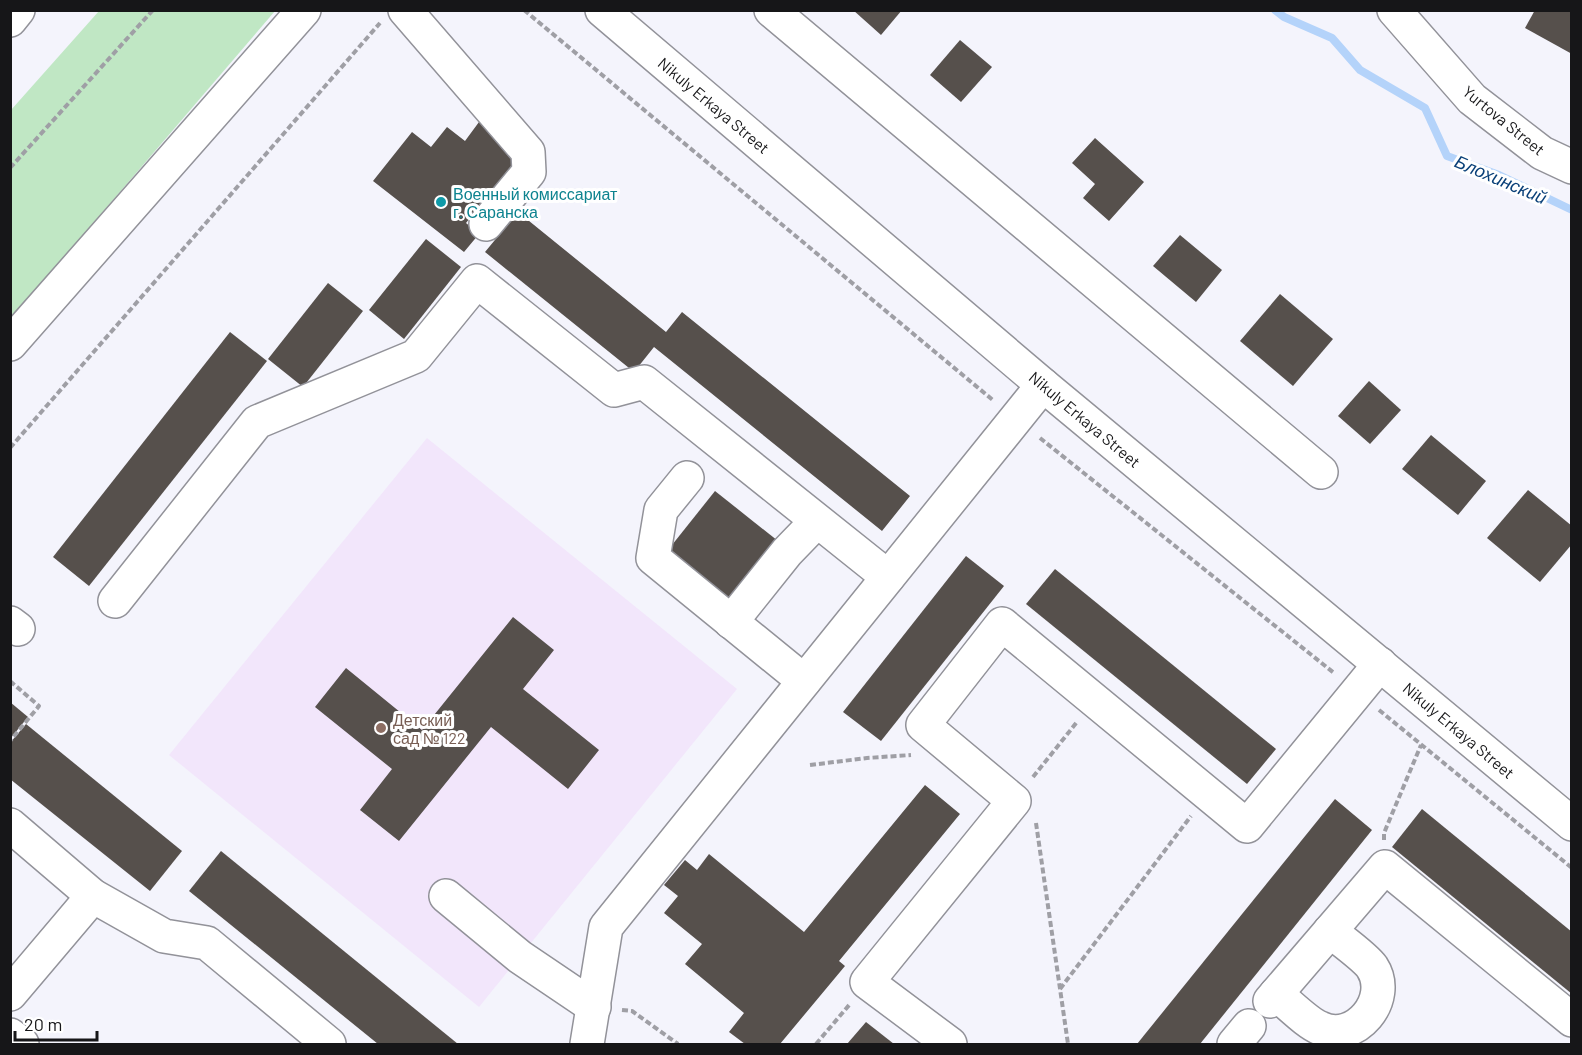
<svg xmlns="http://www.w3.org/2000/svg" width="1582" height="1055" viewBox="0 0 1582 1055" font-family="Barlow,sans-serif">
  <rect width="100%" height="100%" fill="#f4f4fc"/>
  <path fill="#f2e6fb" d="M427,438l310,251 -258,318 -310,-252z"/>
  <path fill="#c0e7c4" d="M99,11h176l-264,308v-209z"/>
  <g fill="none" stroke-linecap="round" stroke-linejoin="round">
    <path stroke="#b4d3fa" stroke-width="8" d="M1275,10l9,7 48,21 28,32 65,38 22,48 52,19 73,35"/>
  </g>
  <g fill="#56504c">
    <path d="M853,10h49l-21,25z"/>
    <path d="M1535,10h37v44l-47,-26z"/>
    <path d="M960,40l32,27 -31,35 -31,-27z"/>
    <path d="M479,122l41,33 -54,68 13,11 -15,18 -91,-71 39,-49 19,15 16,-20 18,14z"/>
    <path d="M1095,138l49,44 -35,39 -26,-23 12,-14 -23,-21z"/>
    <path d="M518,212l148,120 16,-20 228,184 -28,35 -228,-184 -20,25 -149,-120z"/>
    <path d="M1180,235l42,35 -26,32 -43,-36z"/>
    <path d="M426,239l35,28 -57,72 -35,-29z"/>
    <path d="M328,283l35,28 -60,76 -35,-28z"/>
    <path d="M1280,294l53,45 -40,47 -53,-45z"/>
    <path d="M230,332l37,29 -178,225 -36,-29z"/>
    <path d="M1369,381l32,29 -31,34 -32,-28z"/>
    <path d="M1431,435l55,46 -28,34 -56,-46z"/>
    <path d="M1528,490l44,36v18l-32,38 -53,-44z"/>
    <path d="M715,491l63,50 -47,59 -63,-50z"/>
    <path d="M966,556l38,30 -123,155 -38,-29z"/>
    <path d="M1055,569l221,180 -29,35 -221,-180z"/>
    <path d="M513,617l41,33 -31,39 76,61 -31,39 -77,-62 -92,114 -39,-31 32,-41 -77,-62 31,-39 76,62z"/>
    <path d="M10,702l18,15 -18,22z"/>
    <path d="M26,724l156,127 -32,40 -140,-112v-36z"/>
    <path d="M925,785l35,29 -121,147 6,5 -65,78h-35l-16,-12 15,-19 -59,-49 17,-20 -38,-31 14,-17 -14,-11 21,-25 12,10 12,-16 95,78z"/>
    <path d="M1335,799l37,31 -172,214h-63z"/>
    <path d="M1422,809l150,123v62l-180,-147z"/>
    <path d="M221,851l237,193h-80l-189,-153z"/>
    <path d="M866,1022l28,22h-47z"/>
  </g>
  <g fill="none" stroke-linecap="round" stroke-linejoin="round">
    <defs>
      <g id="minor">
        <path d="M405,10l123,142 1,20 -43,52"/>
        <path d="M602,10l441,375 529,439"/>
        <path d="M771,10l550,462"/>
        <path d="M1394,10l78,89 70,54 30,14"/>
        <path d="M10,344l294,-334"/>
        <path d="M687,478l-26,32 -8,48 151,123"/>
        <path d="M115,601l142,-179 159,-66 61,-75 137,109 30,-8 244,195"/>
        <path d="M731,622l56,-70 30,-31"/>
        <path d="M10,623l8,6"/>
        <path d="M10,825l83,71 71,40 43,7 122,101"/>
        <path d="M446,896l74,61 74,50"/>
        <path d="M10,994l83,-98"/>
        <path d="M1276,994c12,9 31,29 44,34 35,17 73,-29 52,-61 -7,-10 -31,-27 -42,-36"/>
        <path d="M1270,1001l115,-134 187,153"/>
        <path d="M10,1035l12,9"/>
        <path d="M587,1044l19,-117 437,-542"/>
        <path d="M950,1044l-83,-62 147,-181 -91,-76 79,-101 245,202 133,-162"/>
        <path d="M1234,1044l15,-18"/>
      </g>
      <path id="major" d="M10,20l8,-10"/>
    </defs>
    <use href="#minor" stroke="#929299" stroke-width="36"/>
    <use href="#major" stroke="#929299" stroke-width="36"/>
    <g stroke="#9f9fa5" stroke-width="4" stroke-dasharray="6 3" stroke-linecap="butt">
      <path d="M524,10l470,391"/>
      <path d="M10,168l143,-158"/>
      <path d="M1040,438l294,235"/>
      <path d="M10,448l370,-425"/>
      <path d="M10,681l29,25 -29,35"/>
      <path d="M1379,710l193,158"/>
      <path d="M810,765l57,-7 44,-3"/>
      <path d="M1033,777l44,-55"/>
      <path d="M1036,823l32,221"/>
      <path d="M1384,840v-7l37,-88"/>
      <path d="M1060,989l131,-173"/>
      <path d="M622,1010l10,1 46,33"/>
      <path d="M816,1044l34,-40"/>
    </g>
    <use href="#minor" stroke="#fff" stroke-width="33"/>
    <use href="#major" stroke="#fff" stroke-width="33"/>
  </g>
  <circle fill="#0f9aa8" stroke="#fff" stroke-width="2" cx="441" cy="202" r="6"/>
  <circle fill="#8d6e63" stroke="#fff" stroke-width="2" cx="381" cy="728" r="6"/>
  <g text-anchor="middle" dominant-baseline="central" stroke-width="6" stroke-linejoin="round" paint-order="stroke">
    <g font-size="16" fill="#161618" stroke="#fff">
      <text transform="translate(714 105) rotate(40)">Nikuly Erkaya Street</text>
      <text transform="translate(1504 120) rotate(39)">Yurtova Street</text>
      <text transform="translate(1085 419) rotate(40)">Nikuly Erkaya Street</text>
      <text transform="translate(1459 730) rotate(40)">Nikuly Erkaya Street</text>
    </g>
    <g font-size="16" fill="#0d838f" stroke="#fff" text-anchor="start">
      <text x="453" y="193">Военный комиссариат<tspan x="453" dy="18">г. Саранска</tspan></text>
    </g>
    <g font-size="16" fill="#785e54" stroke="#fff" text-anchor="start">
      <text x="393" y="719">Детский<tspan x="393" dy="18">сад № 122</tspan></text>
    </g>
    <g font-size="18" font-style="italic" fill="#0a4078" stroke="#fff">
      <text transform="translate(1501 179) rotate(23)">Блохинский</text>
    </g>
  </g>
  <rect width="1582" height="1055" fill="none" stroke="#161618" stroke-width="24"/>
  <path d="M15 1031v9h82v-9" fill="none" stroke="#161618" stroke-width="3"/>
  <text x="24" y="1031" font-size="18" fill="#161618" stroke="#ffffff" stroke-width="4.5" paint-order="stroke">20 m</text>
</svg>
